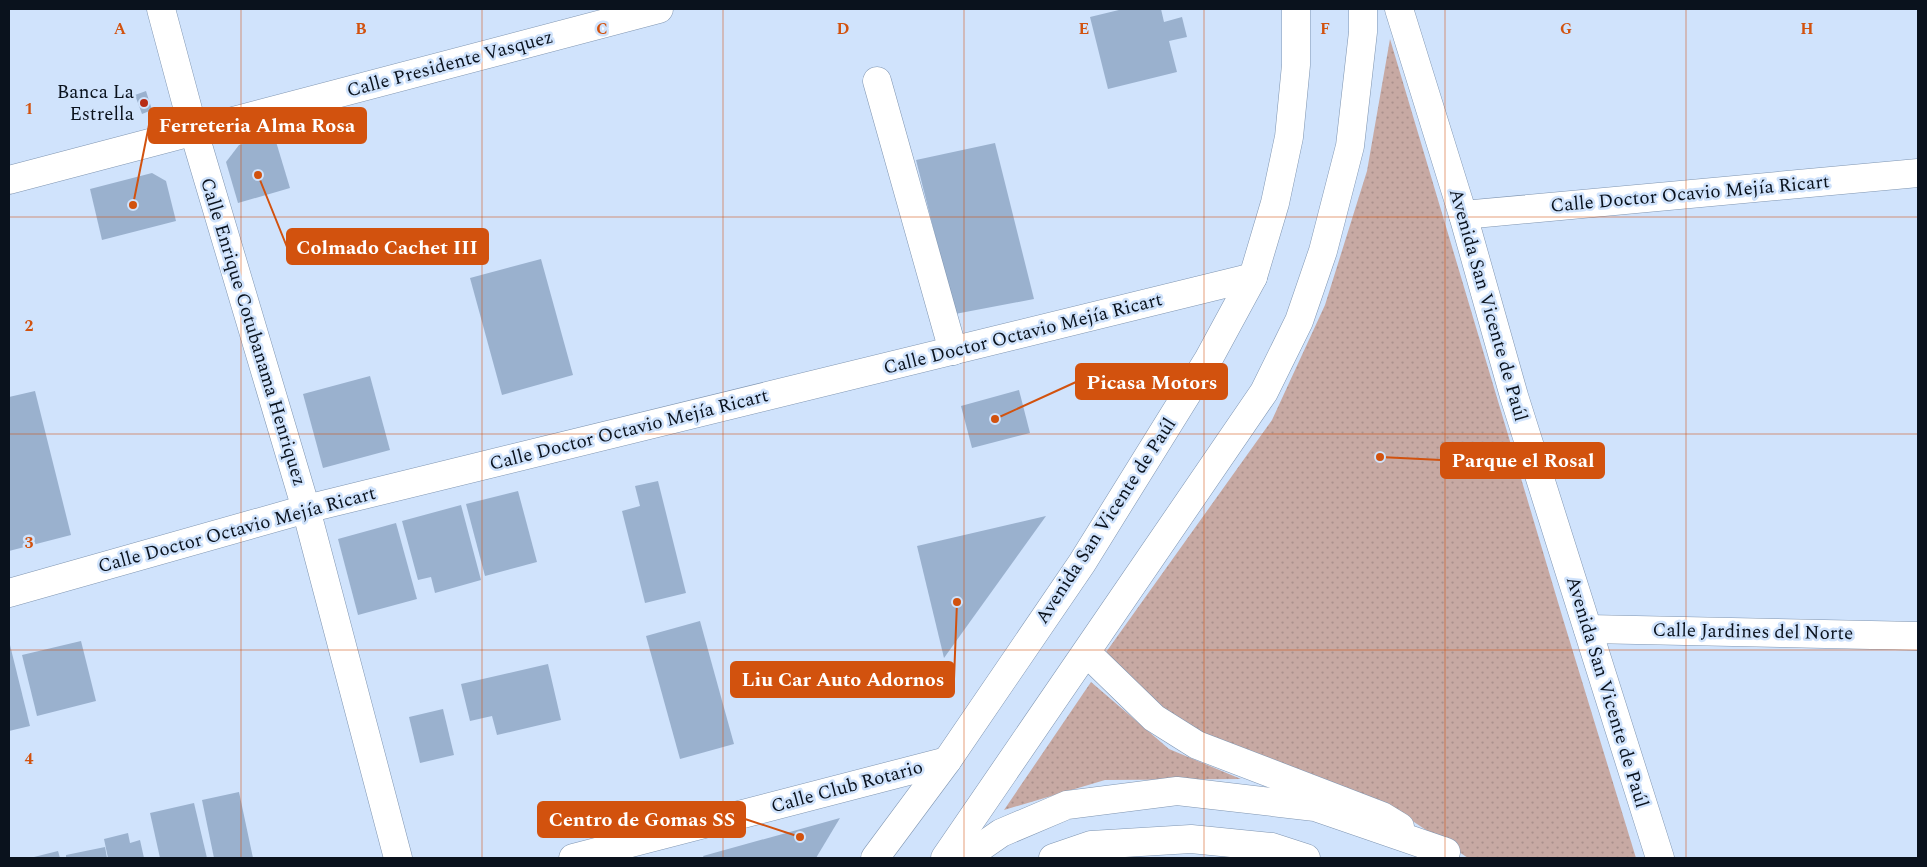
<svg xmlns="http://www.w3.org/2000/svg" width="1927" height="867" viewBox="0 0 1927 867" font-family="Spectral,serif">
  <defs>
    <pattern id="park-dots" width="8" height="8" patternUnits="userSpaceOnUse" patternTransform="scale(1.25)"><rect width="8" height="8" fill="#c7a9a3"/><path d="M2 2h.1M6 6h.1" fill="none" stroke="#aa908c" stroke-width="1.8" stroke-linecap="round"/></pattern>
  </defs>
  <rect width="100%" height="100%" fill="#d0e3fc"/>
  <g fill="url(#park-dots)">
    <path d="M1390,39l173,580 73,239h-168l-75,-50 -193,-73 -37,-25 -59,-55 168,-235 53,-115 42,-134z"/>
    <path d="M1091,682l78,67 72,30 -136,1 -101,30z"/>
  </g>
  <g fill="#9ab1ce">
    <path d="M1123,9h38l3,13 18,-5 5,20 -18,4 8,31 -69,17 -18,-72z"/>
    <path d="M146,91l6,19 -10,4 -7,-19z"/>
    <path d="M274,135l16,53 -52,15 -12,-41 13,-17z"/>
    <path d="M995,143l39,156 -79,15 -39,-154z"/>
    <path d="M152,173l14,8 10,40 -74,19 -12,-51z"/>
    <path d="M541,259l32,116 -71,20 -32,-117z"/>
    <path d="M370,376l20,74 -67,18 -20,-74z"/>
    <path d="M1019,390l11,43 -58,15 -11,-42z"/>
    <path d="M35,391l36,144 -62,16v-154z"/>
    <path d="M658,481l28,112 -41,10 -23,-92 18,-5 -5,-20z"/>
    <path d="M518,491l19,71 -52,14 -19,-72z"/>
    <path d="M461,505l20,75 -46,13 -4,-16 -13,3 -16,-59z"/>
    <path d="M1046,516l-102,142 -27,-112z"/>
    <path d="M396,523l21,76 -59,16 -20,-76z"/>
    <path d="M700,621l34,123 -54,15 -34,-123z"/>
    <path d="M9,641l21,85 -21,5z"/>
    <path d="M81,641l15,60 -59,15 -15,-61z"/>
    <path d="M548,664l13,56 -64,15 -5,-19 -22,5 -9,-37z"/>
    <path d="M443,709l11,46 -34,8 -11,-46z"/>
    <path d="M239,792l14,66h-39l-12,-58z"/>
    <path d="M194,803l13,55h-47l-10,-45z"/>
    <path d="M840,818l-24,40h-112l-1,-2z"/>
    <path d="M128,833l2,10 10,-3 4,18h-36l-4,-19z"/>
    <path d="M105,847l2,11h-41v-3z"/>
    <path d="M58,851l2,7h-30z"/>
  </g>
  <g fill="none" stroke-linecap="round" stroke-linejoin="round">
    <defs>
      <g id="minor">
        <path d="M161,9l33,123 112,377 92,349"/>
        <path d="M877,81l76,270"/>
        <path d="M1463,215l455,-42"/>
        <path d="M9,593l297,-84 947,-232"/>
        <path d="M1588,629l330,7"/>
        <path d="M573,858l374,-97"/>
        <path d="M1053,858l38,-13 100,-6 81,8 34,11"/>
      </g>
      <g id="tertiary">
        <path d="M1399,9l64,206 51,181 146,462"/>
        <path d="M9,180l650,-171"/>
        <path d="M1087,653l67,65 43,27 185,71 18,11"/>
      </g>
      <g id="primary">
        <path d="M875,858l72,-97 135,-198 126,-203 45,-83 22,-74 14,-66 7,-72v-56"/>
        <path d="M945,858l319,-466 35,-71 24,-70 27,-105 13,-114v-23"/>
        <path d="M965,858l36,-25 66,-28 110,-14 138,16 131,45"/>
      </g>
    </defs>
    <use href="#minor" stroke="#7f95b1" stroke-width="29"/>
    <use href="#tertiary" stroke="#7f95b1" stroke-width="29"/>
    <use href="#primary" stroke="#7f95b1" stroke-width="29"/>
    <use href="#minor" stroke="#fff" stroke-width="28"/>
    <use href="#tertiary" stroke="#fff" stroke-width="28"/>
    <use href="#primary" stroke="#fff" stroke-width="28"/>
  </g>
  <path fill="none" stroke="#d2520e" stroke-width="1" stroke-opacity="0.55" d="M241,9v849M482,9v849M723,9v849M964,9v849M1204,9v849M1445,9v849M1686,9v849M9,217h1909M9,434h1909M9,650h1909"/>
  <circle fill="#b72b14" stroke="#d0e3fc" stroke-width="2" cx="144" cy="103" r="5"/>
  <g text-anchor="middle" dominant-baseline="central" stroke-width="5" stroke-linejoin="round" paint-order="stroke">
    <g font-size="19" fill="#0a121d" stroke="#d0e3fc">
      <text transform="translate(450 64) rotate(-15)">Calle Presidente Vasquez</text>
      <text transform="translate(1690 194) rotate(-5)">Calle Doctor Ocavio Mejía Ricart</text>
      <text transform="translate(1488 305) rotate(74)">Avenida San Vicente de Paúl</text>
      <text transform="translate(253 332) rotate(73)">Calle Enrique Cotubanama Henriquez</text>
      <text transform="translate(1023 334) rotate(-14)">Calle Doctor Octavio Mejía Ricart</text>
      <text transform="translate(629 430) rotate(-14)">Calle Doctor Octavio Mejía Ricart</text>
      <text transform="translate(1106 521) rotate(-57)">Avenida San Vicente de Paúl</text>
      <text transform="translate(237 530) rotate(-15)">Calle Doctor Octavio Mejía Ricart</text>
      <text transform="translate(1753 632) rotate(1)">Calle Jardines del Norte</text>
      <text transform="translate(1607 692) rotate(73)">Avenida San Vicente de Paúl</text>
      <text transform="translate(847 787) rotate(-15)">Calle Club Rotario</text>
    </g>
    <g font-size="19" fill="#0a121d" stroke="#d0e3fc" text-anchor="end">
      <text x="134" y="92">Banca La<tspan x="134" dy="22">Estrella</tspan></text>
    </g>
  </g>
  <g font-size="16" text-anchor="middle" font-weight="bold" fill="#d2520e" stroke="#d0e3fc" stroke-width="5" stroke-linejoin="round" paint-order="stroke">
    <text x="120" y="34">A</text>
    <text x="361" y="34">B</text>
    <text x="602" y="34">C</text>
    <text x="843" y="34">D</text>
    <text x="1084" y="34">E</text>
    <text x="1325" y="34">F</text>
    <text x="1566" y="34">G</text>
    <text x="1807" y="34">H</text>
    <text x="29" y="114">1</text>
    <text x="29" y="331">2</text>
    <text x="29" y="548">3</text>
    <text x="29" y="764">4</text>
  </g>
  <path fill="none" stroke="#d2520e" stroke-width="2" d="M133 205L149 125M258 175L287 247M995 419L1076 382M1380 457L1441 460M957 602L954 679M800 837L745 819"/>
  <g fill="#d2520e" stroke="#d0e3fc" stroke-width="2">
    <circle cx="133" cy="205" r="5"/>
    <circle cx="258" cy="175" r="5"/>
    <circle cx="995" cy="419" r="5"/>
    <circle cx="1380" cy="457" r="5"/>
    <circle cx="957" cy="602" r="5"/>
    <circle cx="800" cy="837" r="5"/>
  </g>
  <g fill="#d2520e" stroke="#d2520e" stroke-width="2">
    <rect x="149" y="108" width="217" height="35" rx="5"/>
    <rect x="287" y="229" width="201" height="35" rx="5"/>
    <rect x="1076" y="364" width="151" height="35" rx="5"/>
    <rect x="1441" y="443" width="163" height="35" rx="5"/>
    <rect x="731" y="662" width="223" height="35" rx="5"/>
    <rect x="538" y="802" width="207" height="35" rx="5"/>
  </g>
  <g font-size="20" text-anchor="middle" font-weight="bold" fill="#fff">
    <text x="257" y="132">Ferreteria Alma Rosa</text>
    <text x="387" y="254">Colmado Cachet III</text>
    <text x="1152" y="389">Picasa Motors</text>
    <text x="1523" y="467">Parque el Rosal</text>
    <text x="843" y="686">Liu Car Auto Adornos</text>
    <text x="642" y="826">Centro de Gomas SS</text>
  </g>
  <rect width="1927" height="867" fill="none" stroke="#0a121d" stroke-width="20"/>
</svg>
